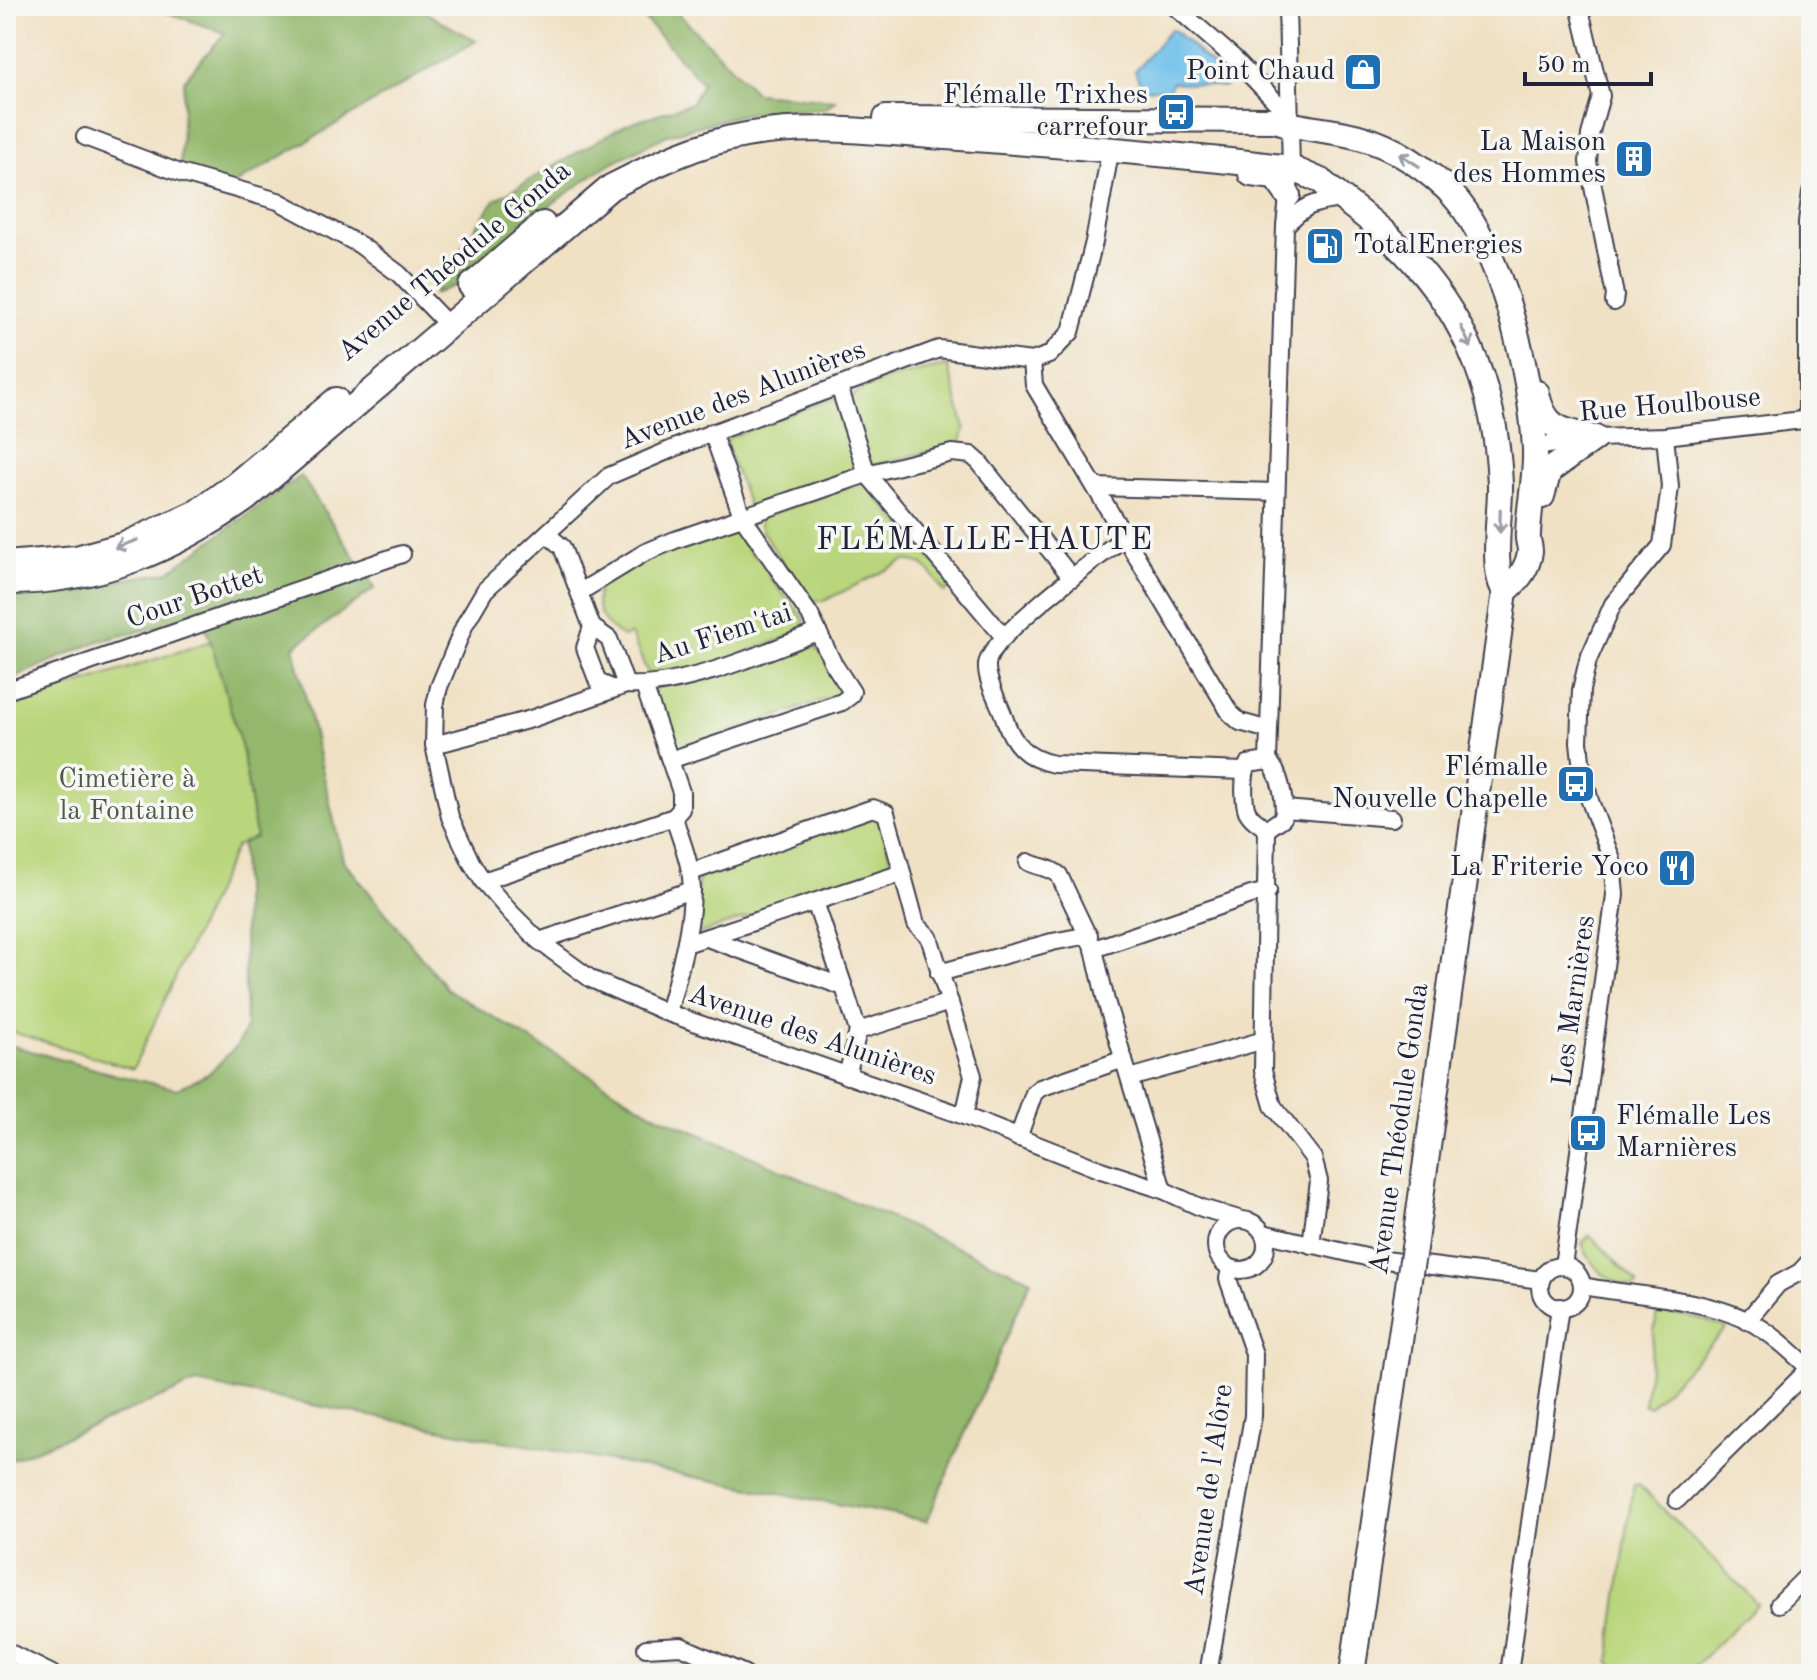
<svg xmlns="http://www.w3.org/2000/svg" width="1817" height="1680" viewBox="0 0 1817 1680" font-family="'Old Standard TT',serif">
  <rect width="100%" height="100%" fill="#f6f6f2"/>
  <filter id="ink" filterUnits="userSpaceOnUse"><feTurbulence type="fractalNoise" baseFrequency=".0125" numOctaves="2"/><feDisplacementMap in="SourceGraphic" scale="16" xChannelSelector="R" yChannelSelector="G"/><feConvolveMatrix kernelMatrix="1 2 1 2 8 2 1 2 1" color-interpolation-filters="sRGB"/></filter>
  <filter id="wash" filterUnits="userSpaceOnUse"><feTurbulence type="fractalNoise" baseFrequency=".006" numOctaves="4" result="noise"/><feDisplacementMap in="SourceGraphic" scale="32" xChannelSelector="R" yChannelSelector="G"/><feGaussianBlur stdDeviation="1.8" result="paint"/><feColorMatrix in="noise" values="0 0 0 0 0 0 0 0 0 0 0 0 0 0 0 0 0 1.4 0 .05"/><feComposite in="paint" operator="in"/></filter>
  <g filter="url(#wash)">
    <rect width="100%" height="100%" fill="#f0e1c4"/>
    <g fill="#bad67c" stroke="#6e7c5c" stroke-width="2">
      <path d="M948,366l17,62 -5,16 -86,21 -4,-2 -22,-63c16,-18 76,-30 100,-34z"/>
      <path d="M826,400l9,1 4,5 18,64 -108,37 -23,-61 2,-8z"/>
      <path d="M863,482l93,104 -12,6c-11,-16 -18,-33 -40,-31l-80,40 -14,-1 -5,-4 -43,-65 -3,-10 3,-4z"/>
      <path d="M727,526c16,10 21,32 40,37l2,14 36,42 -4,13 -89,33 -64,9 -17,-40 -8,3c-19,-11 -32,-29 -23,-51l52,-30z"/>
      <path d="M211,641l31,108 14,89 -20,8 -103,223 -127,-39v-322z"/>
      <path d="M804,643c19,1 29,30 38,45l-4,7 -163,56 -5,-5 -17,-53 4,-7z"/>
      <path d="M873,813l7,8 12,43 -3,6 -191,64 -3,-4 3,-48 4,-6z"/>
      <path d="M1590,1235l47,48v2l-3,2c-27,-4 -43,-19 -52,-44z"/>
      <path d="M1657,1311l40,7 30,10 -77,78 -6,-1z"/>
      <path d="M1638,1484l120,120 -71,70h-66l-12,-12 21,-154 4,-23z"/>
    </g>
    <g fill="#93b76c" stroke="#5a6c54" stroke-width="2">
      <path d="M149,6h265l62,35 -246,146 -50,-14 4,-93 41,-47z"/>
      <path d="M633,6h38l85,87 79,7 -10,9 -82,5 -76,21 -60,30 -58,41 -86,77 -29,11 21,-37 40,-57 132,-76 65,-21 10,-20z"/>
      <path d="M301,476l74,112 -81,59 49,213 104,129 205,124 379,167 -104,241 -731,-138 -190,79v-418l110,31 61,14 31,-15 29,-28 9,-18 -4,-185 14,-6 -14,-88 -31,-107 -10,-26 -105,26 -90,39v-84h16l146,-25z"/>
    </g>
    <path fill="#6ebfea" stroke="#487092" stroke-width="2" d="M1170,30l5,1 55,50 -5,6 -53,-5 -3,8 -27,-2 -7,-17z"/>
  </g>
  <g filter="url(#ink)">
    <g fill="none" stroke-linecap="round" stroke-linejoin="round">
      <defs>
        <g id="minor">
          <path d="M1174,6l60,52 43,45 11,4"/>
          <path d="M1579,6l22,90 -11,39 -2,27 27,133 -1,7"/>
          <path d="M85,137l95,36 98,28 82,44 39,29 50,52"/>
          <path d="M1109,158l-15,84 -23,90 -22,23 -17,6 -93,-12 -246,91 -84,36 -124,114 -20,34 -26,63 -4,18 -1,40 16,72 21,45 12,19 28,32 28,28 52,38 77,34 296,103 137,54 62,20 39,18 40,12"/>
          <path d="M1285,226c19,-21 29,-24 57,-27"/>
          <path d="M1032,361l2,24 196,328 10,9 29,8"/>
          <path d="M839,386l28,88 137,163"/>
          <path d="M1807,419v-197l4,-30"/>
          <path d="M1535,447l60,-9 70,-2 146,-17"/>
          <path d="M1096,487l180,5"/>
          <path d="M547,534l15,13 30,80 17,12 17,46c55,4 140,-33 191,-53"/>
          <path d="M1125,537c-25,19 -137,100 -138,128 -1,16 12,37 17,52 8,26 22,42 50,47l190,7"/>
          <path d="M580,592l64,-39 31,-13 192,-66 85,-21 19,2 8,7 93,116"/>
          <path d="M592,627l-7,21 13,34 16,7"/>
          <path d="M644,686l37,106v17l-7,8"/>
          <path d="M6,691l396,-137"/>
          <path d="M434,745l97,-26 95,-34"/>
          <path d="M670,760l172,-58 8,-6 2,-4 -19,-29 -23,-48 -68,-99 -30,-84"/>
          <path d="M1285,809l107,9"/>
          <path d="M1267,829l16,-11c3,-16 -3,-47 -15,-57l17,-535 6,-58 -4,-162"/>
          <path d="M1267,829l-4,242 10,35 40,52 6,23 -8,64"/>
          <path d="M1267,829c-8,-5 -16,-10 -20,-18 -4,-11 -4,-36 1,-47l20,-3"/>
          <path d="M1028,862c11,6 21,4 31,13l35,74 12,52 57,189"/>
          <path d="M691,872l182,-64 13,5 30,111 13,13 44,139 -9,40"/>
          <path d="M483,881l191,-64"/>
          <path d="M815,902l29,85"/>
          <path d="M707,938l137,49 14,44 -11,45"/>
          <path d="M539,941l153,-51"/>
          <path d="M686,944l216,-71"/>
          <path d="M1094,949l157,-54 17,-4"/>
          <path d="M939,973l113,-31 37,-7"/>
          <path d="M668,1013c10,-39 30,-102 22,-142 -3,-18 -11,-36 -16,-54"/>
          <path d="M858,1031l92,-29"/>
          <path d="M1130,1078l134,-38"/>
          <path d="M1018,1138l16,-45 6,-5 84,-29"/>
          <circle cx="1241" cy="1245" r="25"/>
          <path d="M1263,1233l107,25 171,22"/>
          <path d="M1563,1266l52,-371 -3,-35 -22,-59 -8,-31 -3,-28 2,-52 7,-30 25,-56 49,-59 8,-58 -5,-51"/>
          <circle cx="1561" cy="1287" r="21"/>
          <path d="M1582,1286c54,10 114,11 165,34 24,12 45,32 64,50"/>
          <path d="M1747,1321l31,-37 22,-12 11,-12"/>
          <path d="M1677,1500l133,-132"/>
          <path d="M1779,1604l32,-32"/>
          <path d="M646,1648l35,-2 64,28"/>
          <path d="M6,1651l46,23"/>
          <path d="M1208,1674l45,-258 1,-62 -26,-75 2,-11"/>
          <path d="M1509,1674l51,-367"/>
        </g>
        <g id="secondary">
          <path d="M886,118l389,2c23,8 47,9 71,14 38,7 72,28 100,54 55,53 85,186 89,261 1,29 -6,56 -7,85 -1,6 2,11 2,17 -2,18 -12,30 -25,40"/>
          <path d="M1251,174l24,3 13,18"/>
          <path d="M471,286l72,-62"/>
          <path d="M1537,393c7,37 26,38 58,45"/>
          <path d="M1542,496l7,-25 46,-33"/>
          <path d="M6,564l70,-6 48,-13 73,-33 39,-28 100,-84"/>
          <path d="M6,582c92,0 167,-31 241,-84l364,-311c43,-22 87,-44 135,-52 67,-12 133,-2 200,2 115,8 230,17 345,31l30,13c22,19 45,35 66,54 74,68 109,149 113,249 1,27 -10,87 5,107l-91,657"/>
          <path d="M1352,1674l57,-395"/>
        </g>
      </defs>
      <use href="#minor" stroke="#413f50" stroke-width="20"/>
      <use href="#secondary" stroke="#413f50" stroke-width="28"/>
      <use href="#minor" stroke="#fff" stroke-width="16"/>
      <use href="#secondary" stroke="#fff" stroke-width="24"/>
      <defs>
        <path id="secondary-bridge" d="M1409,1279l5,-31"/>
      </defs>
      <use href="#secondary-bridge" stroke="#413f50" stroke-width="28" stroke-linecap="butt"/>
      <use href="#secondary-bridge" stroke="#fff" stroke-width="24"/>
    </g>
    <defs><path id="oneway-shaft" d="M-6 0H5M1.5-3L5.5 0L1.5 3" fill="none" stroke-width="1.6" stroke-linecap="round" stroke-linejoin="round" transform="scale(2)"/></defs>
    <g stroke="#9c9ca7">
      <use href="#oneway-shaft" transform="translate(1409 160) rotate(-148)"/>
      <use href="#oneway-shaft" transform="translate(1466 337) rotate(65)"/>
      <use href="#oneway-shaft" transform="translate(1500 521) rotate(91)"/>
      <use href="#oneway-shaft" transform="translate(126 544) rotate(161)"/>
    </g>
  </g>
  <defs>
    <symbol id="shop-square" viewBox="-11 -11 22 22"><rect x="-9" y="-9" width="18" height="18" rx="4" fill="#1f6fb2" stroke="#f6f6f2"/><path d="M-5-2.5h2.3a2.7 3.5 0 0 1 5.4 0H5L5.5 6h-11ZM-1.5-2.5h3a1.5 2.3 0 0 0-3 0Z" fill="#fff"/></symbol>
    <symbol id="bus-square" viewBox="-11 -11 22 22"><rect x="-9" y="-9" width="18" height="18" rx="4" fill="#1f6fb2" stroke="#f6f6f2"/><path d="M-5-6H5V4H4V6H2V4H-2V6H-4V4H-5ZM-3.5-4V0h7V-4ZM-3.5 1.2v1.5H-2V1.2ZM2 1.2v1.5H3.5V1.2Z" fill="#fff"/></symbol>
    <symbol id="building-square" viewBox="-11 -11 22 22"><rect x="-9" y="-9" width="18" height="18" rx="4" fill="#1f6fb2" stroke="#f6f6f2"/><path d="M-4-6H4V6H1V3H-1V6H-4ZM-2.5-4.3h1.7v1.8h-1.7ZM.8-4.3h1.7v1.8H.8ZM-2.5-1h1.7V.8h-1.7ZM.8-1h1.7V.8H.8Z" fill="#fff"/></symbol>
    <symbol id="fuel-square" viewBox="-11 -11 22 22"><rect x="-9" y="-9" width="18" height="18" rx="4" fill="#1f6fb2" stroke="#f6f6f2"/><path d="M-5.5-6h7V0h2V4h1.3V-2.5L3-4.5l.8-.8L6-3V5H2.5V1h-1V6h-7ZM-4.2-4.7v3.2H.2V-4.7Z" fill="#fff"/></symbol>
    <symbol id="restaurant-square" viewBox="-11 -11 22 22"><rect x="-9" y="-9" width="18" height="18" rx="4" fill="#1f6fb2" stroke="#f6f6f2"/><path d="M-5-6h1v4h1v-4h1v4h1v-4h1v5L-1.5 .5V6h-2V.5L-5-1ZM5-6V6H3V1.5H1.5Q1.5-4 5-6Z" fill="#fff"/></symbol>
  </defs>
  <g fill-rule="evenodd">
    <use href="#shop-square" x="1341" y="50" width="44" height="44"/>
    <use href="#bus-square" x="1154" y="90" width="44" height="44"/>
    <use href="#building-square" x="1612" y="137" width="44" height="44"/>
    <use href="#fuel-square" x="1303" y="224" width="44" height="44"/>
    <use href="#bus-square" x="1554" y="762" width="44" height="44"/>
    <use href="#restaurant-square" x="1655" y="846" width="44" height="44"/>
    <use href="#bus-square" x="1566" y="1111" width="44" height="44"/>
  </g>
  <g text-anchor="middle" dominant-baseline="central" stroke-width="7" stroke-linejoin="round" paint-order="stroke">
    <g font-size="28" fill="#22223b" stroke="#f6f6f2" text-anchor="end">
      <text x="1335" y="72">Point Chaud</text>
      <text x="1148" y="96">Flémalle Trixhes<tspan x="1148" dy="32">carrefour</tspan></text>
      <text x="1606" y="143">La Maison<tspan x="1606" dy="32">des Hommes</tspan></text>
      <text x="1353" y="246" text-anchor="start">TotalEnergies</text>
      <text x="1548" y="768">Flémalle<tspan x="1548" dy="32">Nouvelle Chapelle</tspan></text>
      <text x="1649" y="868">La Friterie Yoco</text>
      <text x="1616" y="1117" text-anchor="start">Flémalle Les<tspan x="1616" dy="32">Marnières</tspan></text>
    </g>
    <g font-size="28" fill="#22223b" stroke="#f6f6f2">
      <text transform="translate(455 262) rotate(-40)">Avenue Théodule Gonda</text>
      <text transform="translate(743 396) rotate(-21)">Avenue des Alunières</text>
      <text transform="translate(1670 406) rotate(-5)">Rue Houlbouse</text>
      <text transform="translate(195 598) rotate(-19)">Cour Bottet</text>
      <text transform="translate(723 635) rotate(-18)">Au Fiem'tai</text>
      <text transform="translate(1575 1001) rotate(-82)">Les Marnières</text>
      <text transform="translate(812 1036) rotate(19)">Avenue des Alunières</text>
      <text transform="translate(1400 1129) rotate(-82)">Avenue Théodule Gonda</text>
      <text transform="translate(1210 1490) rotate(-82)">Avenue de l'Alôre</text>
    </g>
    <g font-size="28" fill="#50584e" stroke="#f6f6f2">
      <text x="127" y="780">Cimetière à<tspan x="127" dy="32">la Fontaine</tspan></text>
    </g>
    <g font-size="32" letter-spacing="2" fill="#22223b" stroke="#f6f6f2">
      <text x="985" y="541">FLÉMALLE-HAUTE</text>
    </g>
  </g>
  <rect width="1817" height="1680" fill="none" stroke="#f6f6f2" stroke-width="32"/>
  <path d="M1525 72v12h126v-12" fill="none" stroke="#22223b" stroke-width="4"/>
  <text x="1537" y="72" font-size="24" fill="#22223b" stroke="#f6f6f2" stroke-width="6" paint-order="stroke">50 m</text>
</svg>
